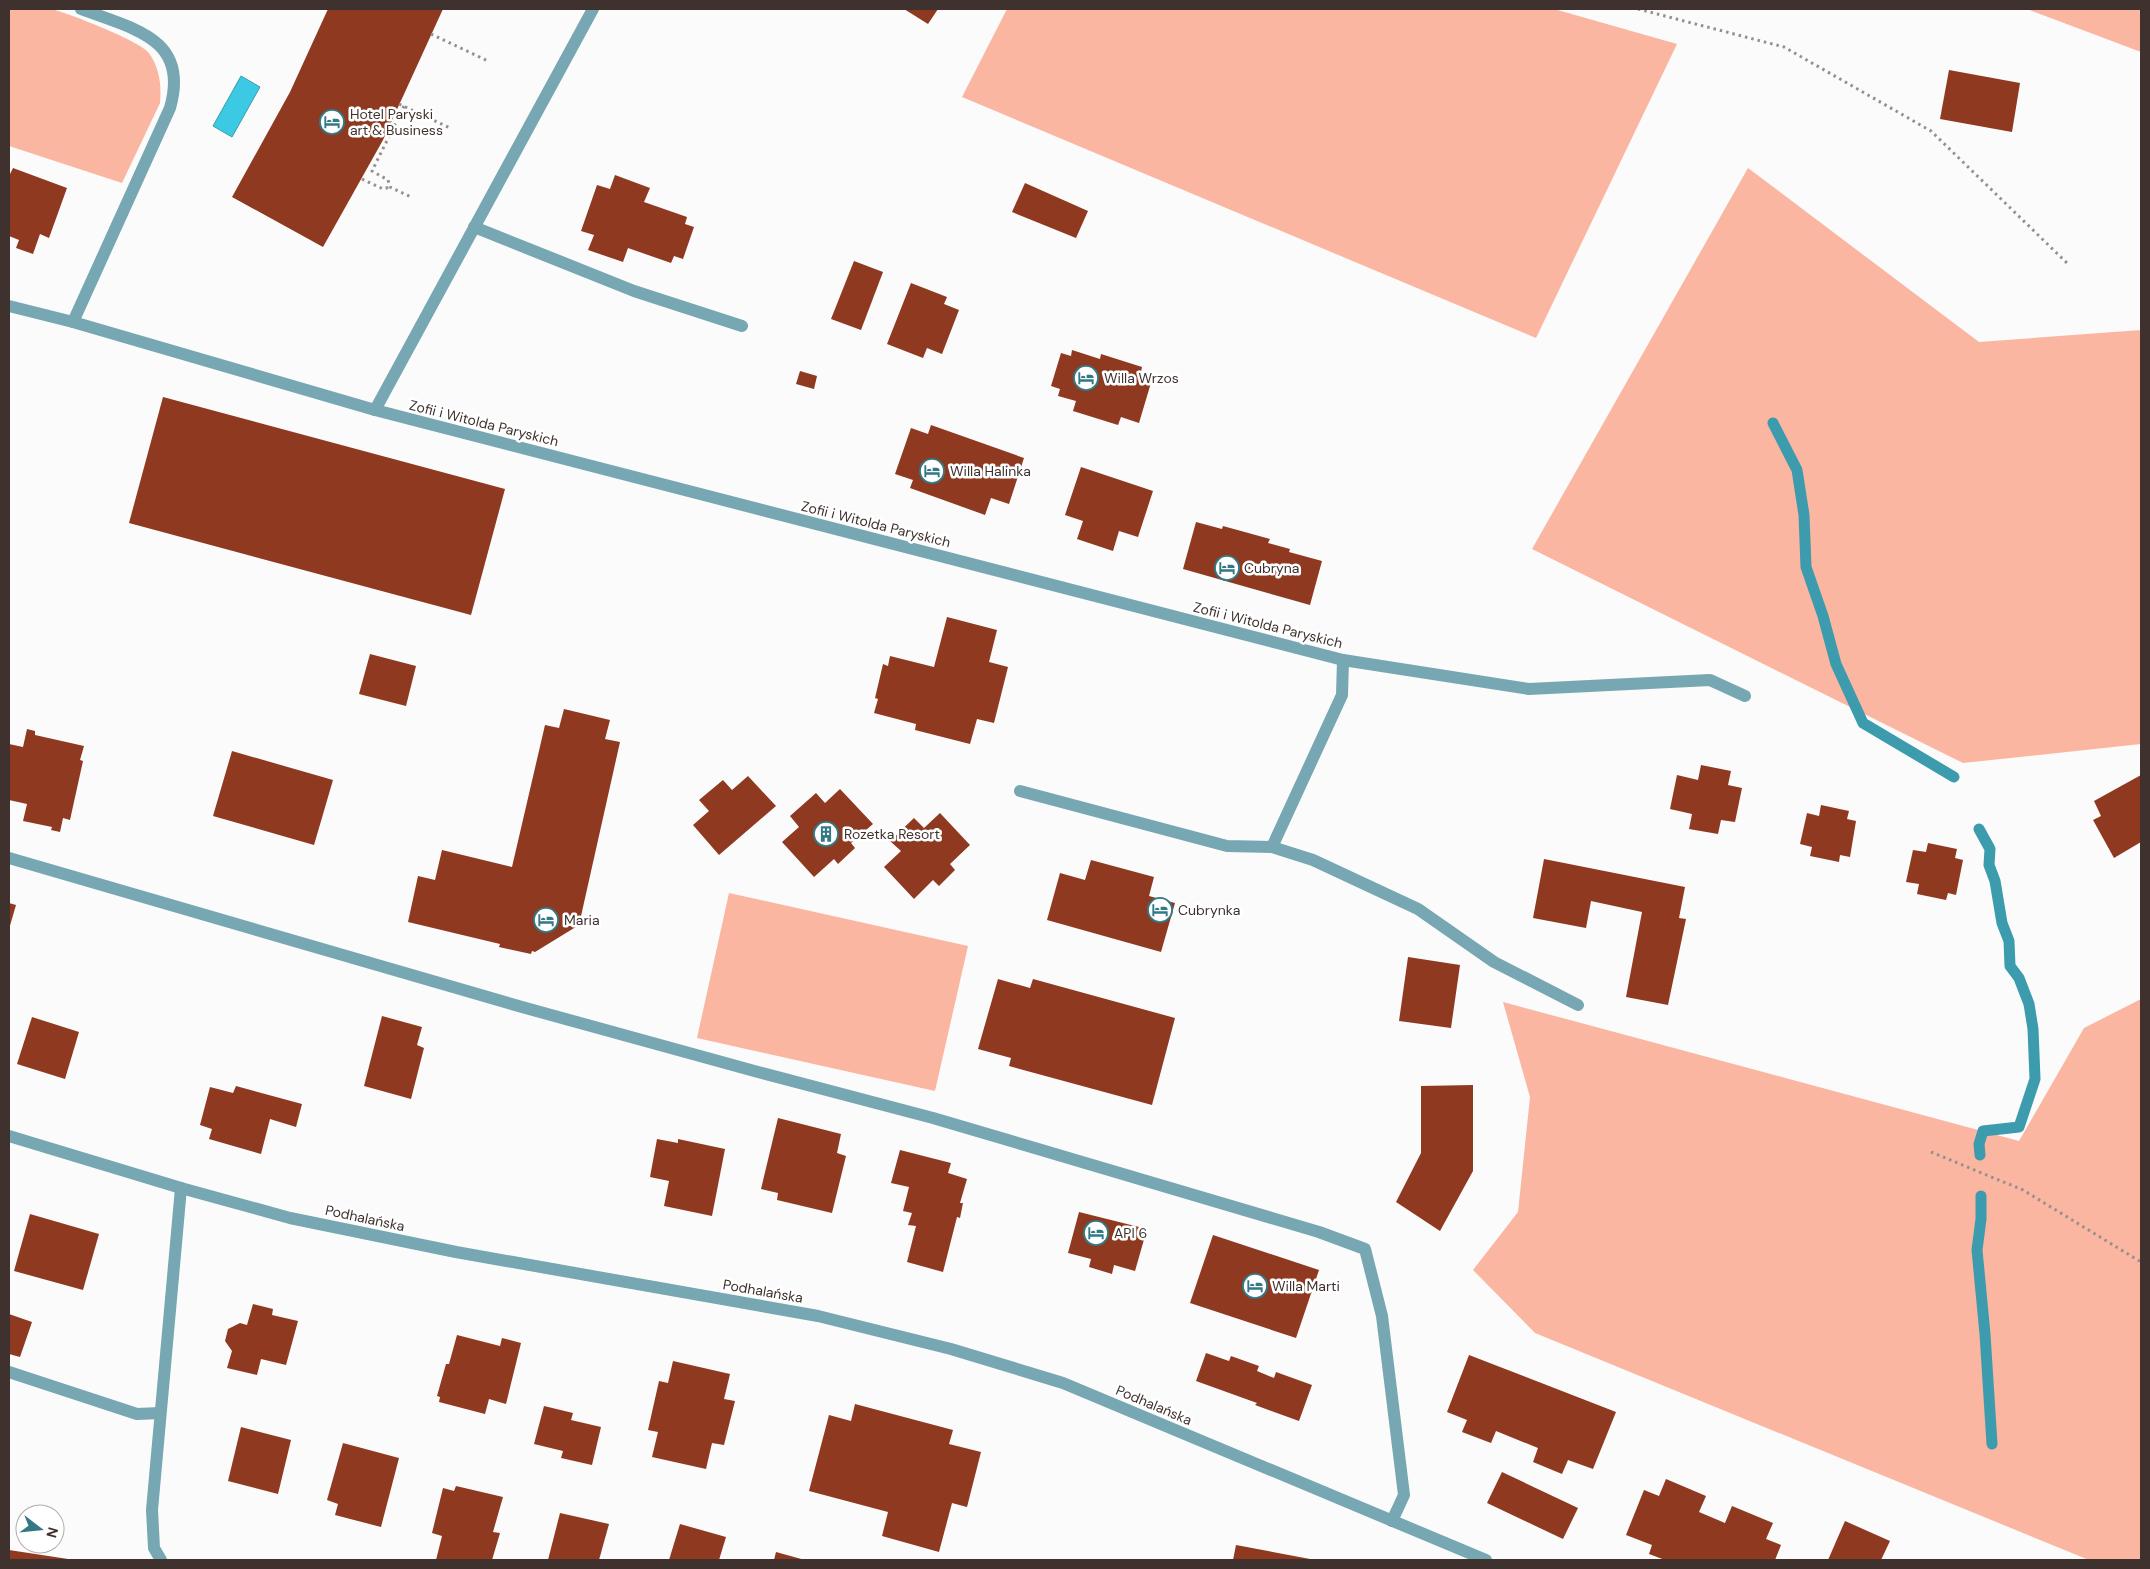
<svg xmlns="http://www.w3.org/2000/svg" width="2150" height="1569" viewBox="0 0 2150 1569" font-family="'DM Sans',sans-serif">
  <rect width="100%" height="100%" fill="#fbfbfb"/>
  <g fill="#fab6a1">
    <path d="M9,9c13,0 30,-3 42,0 18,4 85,31 96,42 12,13 15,35 13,52l-38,80 -113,-37z"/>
    <path d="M1007,9h547l123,35 -141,294 -574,-241z"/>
    <path d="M2027,9h114v43z"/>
    <path d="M1748,168l231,174 162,-12v414l-178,19 -431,-214z"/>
    <path d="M729,893l239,53 -33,145 -238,-53z"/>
    <path d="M2141,999v561h-52l-554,-227 -62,-63 45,-58 12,-115 -27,-95 516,139 65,-113z"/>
  </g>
  <path fill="#3bc9e3" stroke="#3c9cad" d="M241,76l19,11 -28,50 -19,-11z"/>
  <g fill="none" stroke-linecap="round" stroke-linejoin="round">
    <g stroke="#3c9cad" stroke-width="11">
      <path d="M1773,423l24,47 7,45 2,52 17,49 13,48 27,59 91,54"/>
      <path d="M1979,829l11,20 -1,16 6,16 7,42 7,18 1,25 9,12 10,26 4,25 2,50 -16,48 -36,4 -4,13 1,11"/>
      <path d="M1981,1196v23l-4,31 8,84 7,110"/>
    </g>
  </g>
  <g fill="#8e3920">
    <path d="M328,9h115l-60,131 -60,107 -91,-50 58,-105z"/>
    <path d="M904,9h34l-10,15z"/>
    <path d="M1949,70l71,13 -8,49 -72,-13z"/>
    <path d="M13,168l54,20 -18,50 -9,-4 -7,20 -17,-6 3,-8 -10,-4v-63l1,1z"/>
    <path d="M615,175l35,13 -6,14 43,15 -2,7 9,3 -11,32 -9,-3 -3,7 -43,-15 -5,14 -35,-12 6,-15 -13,-4 16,-46 13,4z"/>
    <path d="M1025,183l63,28 -12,27 -64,-26z"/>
    <path d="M854,261l29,11 -22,58 -30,-11z"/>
    <path d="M911,283l36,14 -3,7 15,6 -17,44 -15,-6 -4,10 -36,-14z"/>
    <path d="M1072,350l28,9 1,-5 41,13 -1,5 12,4 -14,47 -18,-6 -3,8 -45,-14 3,-10 -18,-5 2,-7 -9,-3 10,-33 10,3z"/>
    <path d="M800,371l17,5 -3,13 -18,-5z"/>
    <path d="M163,397l342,92 -34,126 -342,-92z"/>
    <path d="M931,425l93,33 -15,46 -18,-6 -6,17 -75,-27 3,-8 -18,-6 16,-46 17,6z"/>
    <path d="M1081,467l72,24 -15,46 -19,-6 -6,20 -36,-12 6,-18 -18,-6z"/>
    <path d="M1196,522l26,7 1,-3 47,13 -2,4 22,6 -1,3 33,9 -12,44 -127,-36z"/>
    <path d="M947,617l50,13 -8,32 19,5 -14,56 -17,-4 -7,25 -55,-14 1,-6 -42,-11 4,-14 -3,-1 8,-34 5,2 2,-10 44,11z"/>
    <path d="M370,654l46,12 -10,40 -47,-12z"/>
    <path d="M564,709l46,11 -5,19 15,3 -41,183 -44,27 -3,-1 -1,3 -32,-7 1,-3 -92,-22 10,-46 17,4 7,-30 70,17 33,-142 14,3z"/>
    <path d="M27,729l8,2v4l49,11 -4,14 3,1 -13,59 -7,-2 -3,14 -9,-2 1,-3 -29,-6 4,-17 -18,-4v-56l14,3z"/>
    <path d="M232,751l101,29 -19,65 -101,-29z"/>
    <path d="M1701,765l30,6 -3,14 14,3 -7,34 -14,-2 -3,14 -29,-5 3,-15 -22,-5 7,-34 21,5z"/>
    <path d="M2141,775v67l-27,16 -21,-38 8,-4 -7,-15z"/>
    <path d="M748,776l28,30 -57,49 -26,-30 16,-14 -10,-11 24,-20 9,10z"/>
    <path d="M840,789l33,35 -22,19 4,5 -17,16 -4,-5 -20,18 -32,-35 17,-15 -9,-11 26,-23 9,10z"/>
    <path d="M1821,805l28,6 -2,8 9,2 -6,36 -10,-2 -1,7 -29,-6 2,-9 -12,-3 7,-31 12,3z"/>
    <path d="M940,813l30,32 -20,19 5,6 -16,16 -6,-6 -19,19 -30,-32 17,-16 -11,-10 24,-23 10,10z"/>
    <path d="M1928,843l29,6 -2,9 8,2 -7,35 -8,-2 -2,7 -29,-6 2,-10 -13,-2 7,-32 13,2z"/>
    <path d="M1544,859l141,28 -6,31 7,1 -18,86 -42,-8 16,-85 -51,-11 -5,27 -53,-10z"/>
    <path d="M1091,860l63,17 -5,19 26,7 -14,49 -114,-32 13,-47 25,7z"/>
    <path d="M9,903l7,2 -7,24z"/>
    <path d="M1408,957l52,8 -9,63 -52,-7z"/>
    <path d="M998,979l32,9 3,-9 142,39 -23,87 -143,-39 2,-8 -33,-9z"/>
    <path d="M382,1016l40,11 -5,18 7,3 -13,51 -47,-13z"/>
    <path d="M32,1017l47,15 -14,47 -48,-15z"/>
    <path d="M1473,1085v86l-33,60 -44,-29 25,-49v-67z"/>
    <path d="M236,1086l66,18 -6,23 -26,-8 -9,35 -52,-15 3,-10 -12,-4 10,-38 23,6z"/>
    <path d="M778,1118l63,16 -4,19 9,3 -14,57 -55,-13 1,-7 -17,-4z"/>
    <path d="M657,1139l21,4v-4l47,10 -13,67 -48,-10 5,-25 -19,-4z"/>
    <path d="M900,1150l51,13 -3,10 19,6 -7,24h3l-3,15 -3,-1 -14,55 -36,-10 9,-36 -8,-1 4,-12 -9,-2 6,-24 -18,-4z"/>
    <path d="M1079,1212l68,17 -12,42 -21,-6 -2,9 -23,-7 2,-8 -23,-6z"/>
    <path d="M30,1214l69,20 -16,56 -69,-19z"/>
    <path d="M1213,1235l106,35 -23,68 -106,-35z"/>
    <path d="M253,1304l20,5 -1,6 26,6 -12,44 -25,-6 -4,16 -30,-7 5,-17 -7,-10 3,-12 12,-6 7,2z"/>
    <path d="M9,1314l23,8 -12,35 -11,-3z"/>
    <path d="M457,1335l43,11 2,-8 19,5 -15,61 -17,-5 -4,15 -46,-12 1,-5 -3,-1 9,-32h3z"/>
    <path d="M1206,1353l23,8 2,-5 28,10 -2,5 17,7 2,-6 36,13 -13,36 -44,-16 2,-2 -61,-22z"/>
    <path d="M1469,1355l147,57 -23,57 -25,-9 -6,14 -29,-12 5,-14 -42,-17 -5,12 -29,-11 5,-12 -20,-8z"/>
    <path d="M673,1361l57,13 -6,25 11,2 -11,44 -12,-2 -6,26 -54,-12 6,-25 -10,-2 11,-49 9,2z"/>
    <path d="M855,1404l98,26 -4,14 32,8 -14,55 -15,-4 -13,49 -57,-16 6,-24 -79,-21 20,-76 22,6z"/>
    <path d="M544,1406l29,7 -2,7 30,7 -9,38 -31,-7 2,-7 -29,-7z"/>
    <path d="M241,1427l50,13 -13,54 -50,-13z"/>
    <path d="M343,1443l56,15 -18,69 -46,-12 3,-11 -11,-4z"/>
    <path d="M1502,1472l76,36 -15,31 -76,-36z"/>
    <path d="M1666,1479l40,17 -7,16 26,11 7,-17 41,17 -7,16 15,6 -6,15h-86l-4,-1 -1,1h-19l-16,-6 3,-9 -26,-10 18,-45 15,6z"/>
    <path d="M456,1486l47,11 -10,35 7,1 -8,27h-56l6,-24 -10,-3 11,-45 11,3z"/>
    <path d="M560,1513l49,11 -10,36h-51z"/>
    <path d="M1845,1521l45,20 -9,19h-53z"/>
    <path d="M680,1524l46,13 -7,23h-50z"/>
    <path d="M1236,1545l74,14v1h-77z"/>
    <path d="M9,1550l59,9v1h-59z"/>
    <path d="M776,1552l29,8h-31z"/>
  </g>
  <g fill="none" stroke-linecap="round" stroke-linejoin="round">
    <g stroke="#968f8d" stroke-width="3" stroke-dasharray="2.5 4" stroke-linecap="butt">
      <path d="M1638,9l146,38 147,84 137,133"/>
      <path d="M431,34l57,27"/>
      <path d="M399,104l51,24"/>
      <path d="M404,106l-32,65 16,9 2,7 21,10"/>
      <path d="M362,179l21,10 7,-2"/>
      <path d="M1931,1152l92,38 118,72"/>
    </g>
    <g stroke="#76a7b2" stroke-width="12">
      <path d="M474,227l160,64 108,35"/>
      <path d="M9,306l64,16 302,88 968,250 186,29 181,-9 35,16"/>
      <path d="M73,322l97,-214c20,-70 -37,-79 -89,-99"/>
      <path d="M375,410l218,-401"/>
      <path d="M1020,791l207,55 45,1 70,-152 1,-35"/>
      <path d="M1272,847l41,13 105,49 76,53 84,43"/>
      <path d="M9,858l513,149 236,65 175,46 386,114 46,17 17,67 22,179 -12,26"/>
      <path d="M9,1372l128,42 23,-1"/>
      <path d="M161,1560l-7,-12 -2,-38 29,-322"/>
    </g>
    <path stroke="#76a7b2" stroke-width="12" d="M9,1136l172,52 109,30 166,34 362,64 133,33 112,34 423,177"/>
  </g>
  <defs>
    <symbol id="hotel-ring" viewBox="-11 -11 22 22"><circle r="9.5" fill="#fff" stroke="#327885" stroke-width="1.5"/><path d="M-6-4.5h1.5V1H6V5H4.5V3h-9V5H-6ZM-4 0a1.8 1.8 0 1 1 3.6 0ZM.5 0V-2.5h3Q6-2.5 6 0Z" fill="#327885"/></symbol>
    <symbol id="building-ring" viewBox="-11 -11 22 22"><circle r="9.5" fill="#fff" stroke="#327885" stroke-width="1.5"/><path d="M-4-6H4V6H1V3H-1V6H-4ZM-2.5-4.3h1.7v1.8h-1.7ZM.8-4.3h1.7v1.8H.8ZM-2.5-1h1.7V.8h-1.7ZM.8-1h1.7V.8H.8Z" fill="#327885"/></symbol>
  </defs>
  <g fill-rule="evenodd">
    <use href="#hotel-ring" x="318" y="108" width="28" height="28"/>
    <use href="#hotel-ring" x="1072" y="364" width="28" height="28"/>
    <use href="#hotel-ring" x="918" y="457" width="28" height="28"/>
    <use href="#hotel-ring" x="1213" y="554" width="28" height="28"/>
    <use href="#building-ring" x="812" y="820" width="28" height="28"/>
    <use href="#hotel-ring" x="1146" y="896" width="28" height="28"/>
    <use href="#hotel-ring" x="532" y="906" width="28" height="28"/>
    <use href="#hotel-ring" x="1082" y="1219" width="28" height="28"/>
    <use href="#hotel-ring" x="1241" y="1272" width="28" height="28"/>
  </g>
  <g text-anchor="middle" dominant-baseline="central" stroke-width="5" stroke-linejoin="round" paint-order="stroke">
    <g font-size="14" fill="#3f322e" stroke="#fff" text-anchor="start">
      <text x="350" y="114">Hotel Paryski<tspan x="350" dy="16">art &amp; Business</tspan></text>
      <text x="1104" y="378">Willa Wrzos</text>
      <text x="950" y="471">Willa Halinka</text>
      <text x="1244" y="568">Cubryna</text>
      <text x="844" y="834">Rozetka Resort</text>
      <text x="1178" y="910">Cubrynka</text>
      <text x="564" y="920">Maria</text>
      <text x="1114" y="1233">API 6</text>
      <text x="1272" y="1286">Willa Marti</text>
    </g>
    <g font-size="14" fill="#3f322e" stroke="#fff">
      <text transform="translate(484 423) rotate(14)">Zofii i Witolda Paryskich</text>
      <text transform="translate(876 524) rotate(14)">Zofii i Witolda Paryskich</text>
      <text transform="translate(1268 625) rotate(14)">Zofii i Witolda Paryskich</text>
      <text transform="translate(365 1218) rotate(12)">Podhalańska</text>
      <text transform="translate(763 1291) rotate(10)">Podhalańska</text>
      <text transform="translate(1154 1405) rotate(23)">Podhalańska</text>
    </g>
  </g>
  <rect width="2150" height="1569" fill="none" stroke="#3f322e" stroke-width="20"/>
  <g transform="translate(40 1529) rotate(106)"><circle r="24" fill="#ffffff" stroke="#b2adab"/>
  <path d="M0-4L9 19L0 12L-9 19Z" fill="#327885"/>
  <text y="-8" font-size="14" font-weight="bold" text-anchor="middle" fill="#3f322e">N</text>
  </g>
</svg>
